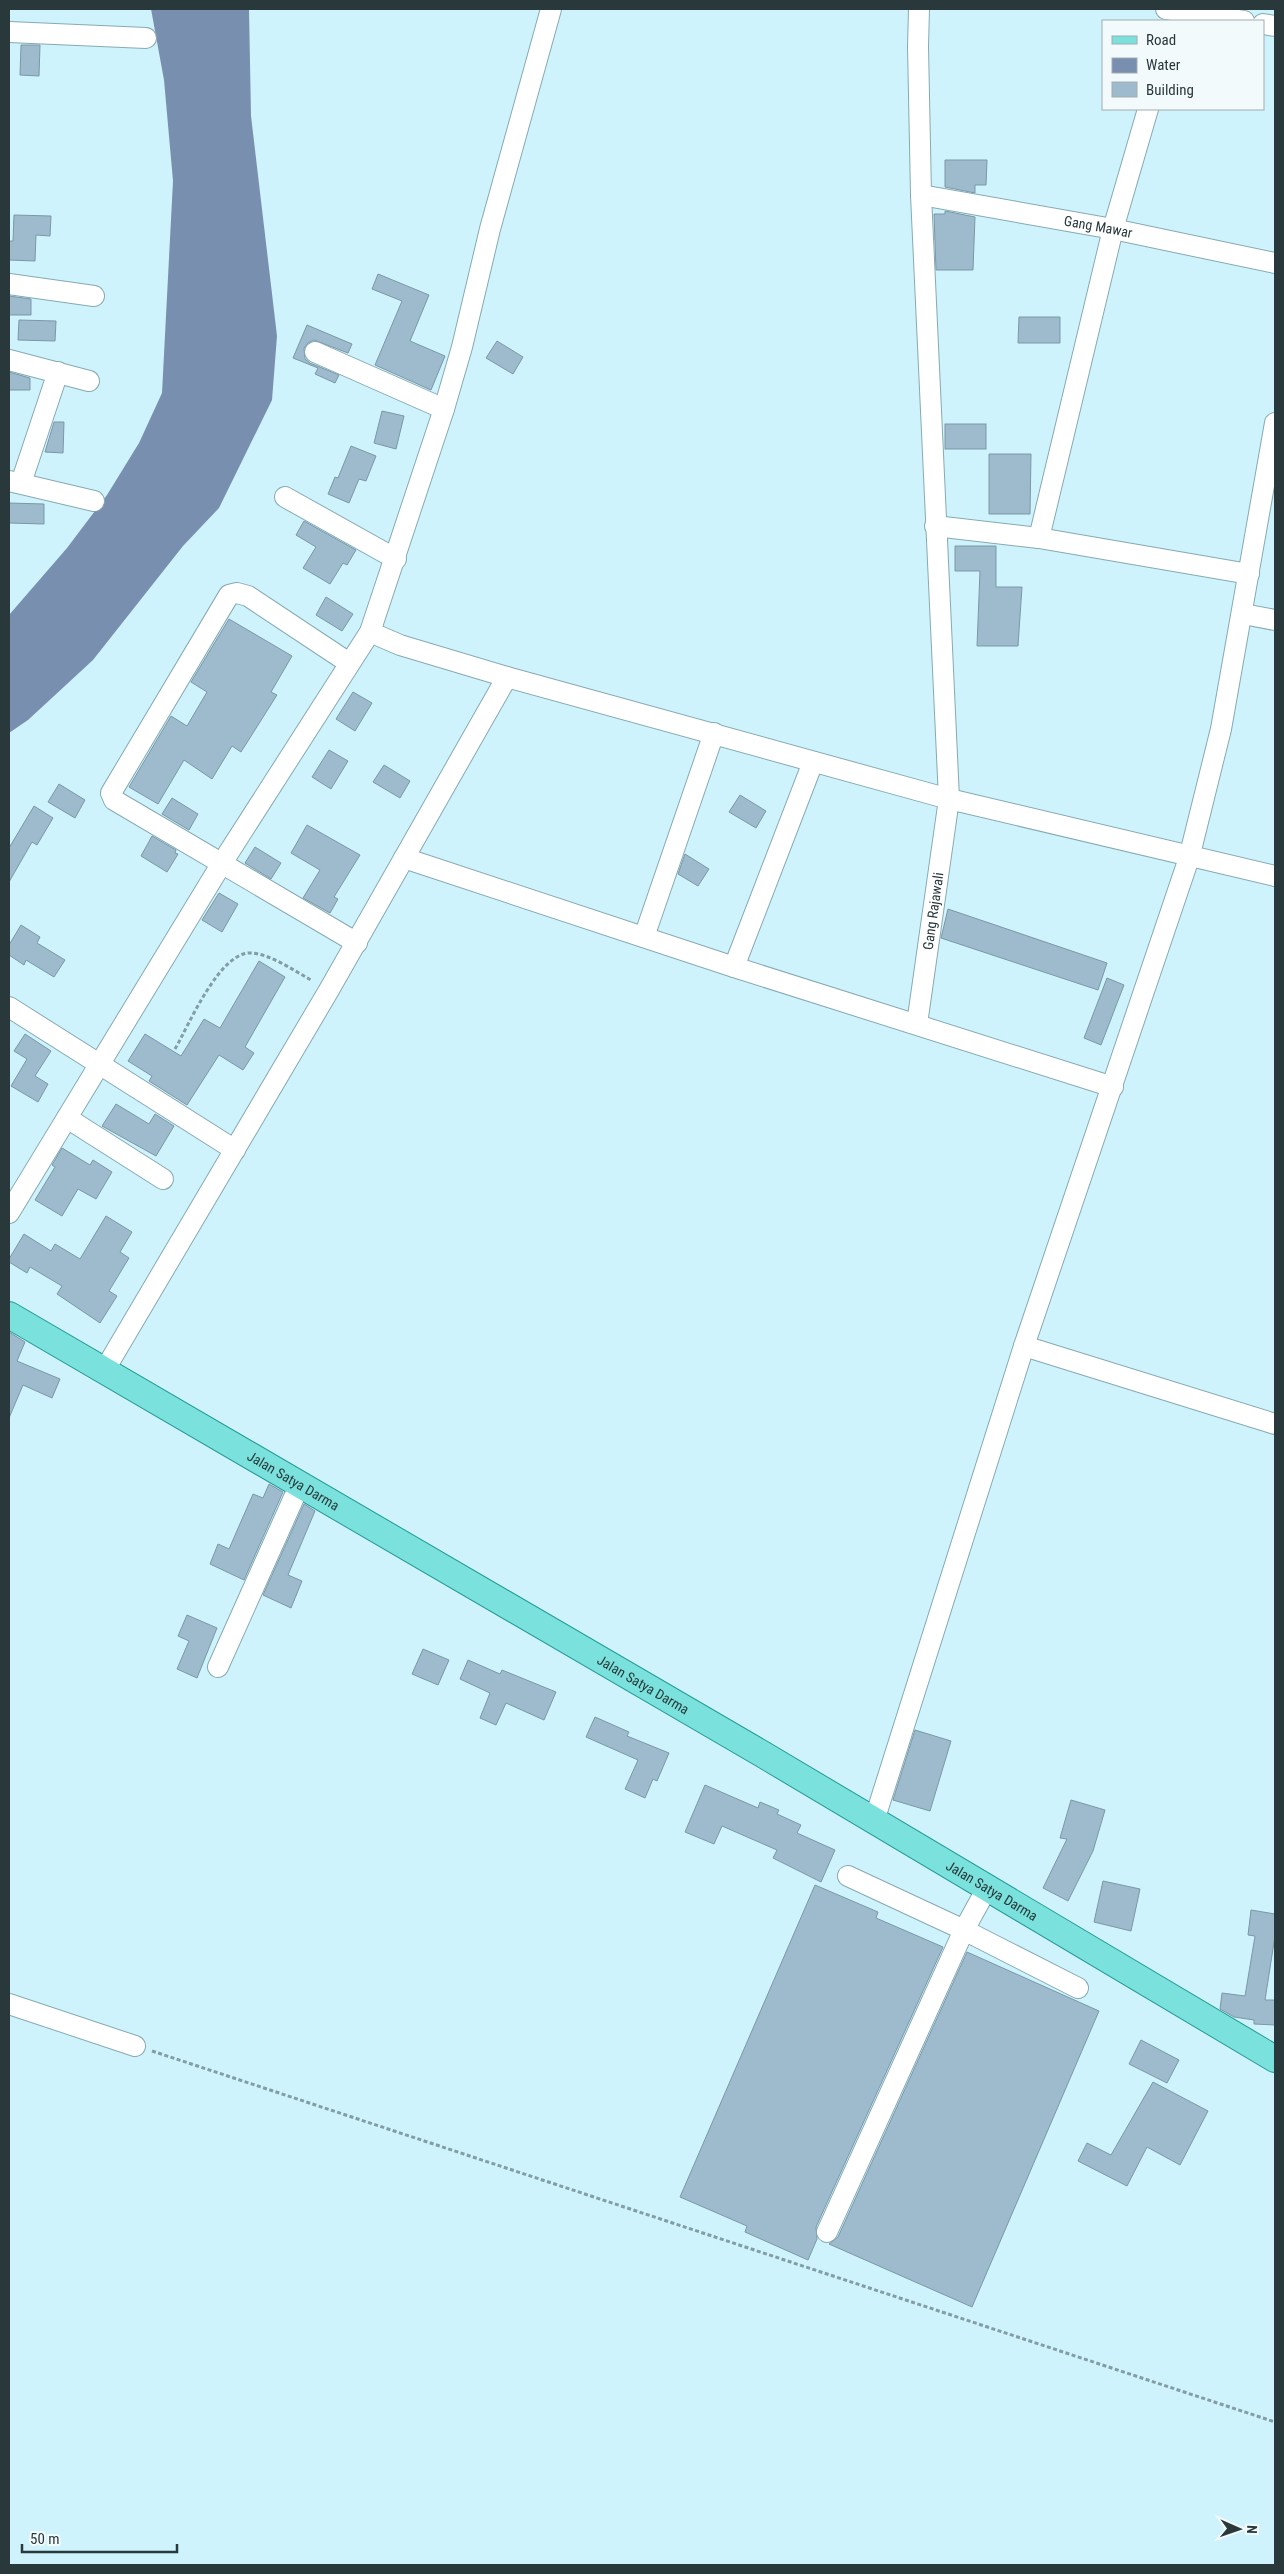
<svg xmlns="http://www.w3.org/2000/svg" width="1284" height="2574" viewBox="0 0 1284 2574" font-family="'Roboto Condensed',sans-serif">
  <rect width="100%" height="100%" fill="#cef3fc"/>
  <path fill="#798fb0" d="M151,9h98l2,107 26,220 -5,64 -53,108 -36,38 -90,114 -65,60 -19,13v-118l58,-67 40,-53 32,-52 23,-50 11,-212 -9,-101z"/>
  <g fill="#9ebbcd" stroke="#7b97a8">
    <path d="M21,45h19l-1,31 -19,-1z"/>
    <path d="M945,160h42l-1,25h-11v8l-30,-6z"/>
    <path d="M945,211l30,6 -2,53h-37l-2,-56h11z"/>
    <path d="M14,215l37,1 -1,20 -14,-1 -1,26 -26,-1v-19h4z"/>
    <path d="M378,274l51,21 -19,46 35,15 -14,34 -56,-25 27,-64 -30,-12z"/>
    <path d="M9,296l22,3v16h-22z"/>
    <path d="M1019,317h41v26h-42z"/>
    <path d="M19,320l37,1 -1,20 -37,-1z"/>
    <path d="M307,325l45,19 -4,9 -34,-13 -6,3 -4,5 1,11 5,4 29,12 -4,8 -20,-9 3,-6 -25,-10z"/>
    <path d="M497,341l26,16 -10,17 -27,-16z"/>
    <path d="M9,372l21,6v12h-21z"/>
    <path d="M382,411l22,5 -8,33 -22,-6z"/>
    <path d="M54,422h10l-1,31 -18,-1z"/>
    <rect x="945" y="424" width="41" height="25"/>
    <path d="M351,446l25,10 -10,25 -7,-2 -10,24 -21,-9 7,-17 3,1z"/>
    <path d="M989,454h42l-1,60h-41z"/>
    <path d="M9,503l35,1v20l-35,-1z"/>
    <path d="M304,521l52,29 -9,15 -4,-2 -13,21 -27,-16 13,-21 -20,-12z"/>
    <path d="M955,546h41v41h26l-4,59h-41l3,-75h-25z"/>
    <path d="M326,597l27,17 -11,17 -26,-16z"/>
    <path d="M229,619l63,37 -21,36 6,3 -36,57 -9,-6 -20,33 -28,-19 -26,44 -29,-17 42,-71 16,10 20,-34 -16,-10z"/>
    <path d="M353,692l19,11 -17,28 -19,-12z"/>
    <path d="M329,750l19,11 -17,28 -19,-12z"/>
    <path d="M384,765l26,16 -10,17 -27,-16z"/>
    <path d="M59,784l26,16 -10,18 -27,-16z"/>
    <path d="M740,795l26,16 -10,17 -27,-16z"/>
    <path d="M172,798l26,16 -9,16 -27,-16z"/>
    <path d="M34,806l19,12 -16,27 -5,-3 -23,40v-34z"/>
    <path d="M307,825l53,30 -26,42 4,2 -8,14 -27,-15 17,-28 -29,-17z"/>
    <path d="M152,836l24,14 -1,3 3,1 -11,18 -26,-16z"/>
    <path d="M255,847l26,16 -10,16 -26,-16z"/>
    <path d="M685,854l24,15 -11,17 -20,-12z"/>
    <path d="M219,893l19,11 -16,28 -20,-12z"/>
    <path d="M948,909l159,54 -9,27 -157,-52z"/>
    <path d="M21,925l19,12 -3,6 28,17 -11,17 -28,-17 -2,5 -15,-10v-10z"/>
    <path d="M259,961l26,16 -40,70 9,6 -11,17 -24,-15 -32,50 -38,-24 3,-5 -24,-15 17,-27 36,22 23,-37 16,9z"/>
    <path d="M1107,978l17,7 -23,60 -17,-7z"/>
    <path d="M25,1034l26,17 -16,25 13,8 -10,18 -27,-16 16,-27 -13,-8z"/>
    <path d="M116,1104l33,20 6,-10 19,12 -18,30 -54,-30z"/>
    <path d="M62,1148l28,17 3,-5 19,12 -16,27 -18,-10 -16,27 -27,-16 20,-33 -3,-2z"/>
    <path d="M106,1216l26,16 -12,20 9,6 -20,33 8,5 -17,27 -43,-29 5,-8 -32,-19 -3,6 -18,-11v-3l15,-25 27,17 4,-7 25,15z"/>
    <path d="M9,1332l16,10 -8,19 43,18 -8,19 -29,-13 -14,33z"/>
    <path d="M269,1484l14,8 -39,88 -34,-16 8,-20 11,5 24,-55 10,4z"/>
    <path d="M304,1504l11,7 -27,64 14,6 -11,27 -28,-13z"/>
    <path d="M187,1615l30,13 -20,50 -20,-9 12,-28 -11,-5z"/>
    <path d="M423,1649l26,11 -11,25 -26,-11z"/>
    <path d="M468,1660l32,14 2,-4 54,22 -12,28 -38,-17 -10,22 -16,-7 10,-25 -30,-14z"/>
    <path d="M595,1717l34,15 -2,4 42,17 -12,28 -4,-2 -8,19 -20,-9 13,-29 -52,-23z"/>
    <path d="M915,1730l36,11 -21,70 -37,-11z"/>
    <path d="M705,1785l53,23 2,-6 19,8 -2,4 24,11 -4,8 38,17 -14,32 -48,-24 4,-8 -55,-24 -8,18 -29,-12z"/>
    <path d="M1071,1800l34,10 -12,41 -25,50 -25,-13 24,-49 -7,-1z"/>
    <path d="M1103,1881l37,8 -9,42 -37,-9z"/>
    <path d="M815,1885l63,27 -2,6 67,29 -127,280 1,12 -9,21 -63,-28 2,-6 -67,-29z"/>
    <path d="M1251,1910l24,4v22l-10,64h10v25l-21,-1v-4l-20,-3 -14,-8 2,-16 23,3 10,-60 -7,-1z"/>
    <path d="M967,1952l132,59 -127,296 -143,-63 9,-7z"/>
    <path d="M1141,2040l38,20 -12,23 -38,-19z"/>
    <path d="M1153,2082l55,29 -28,54 -33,-18 -20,39 -49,-25 9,-18 24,12z"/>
  </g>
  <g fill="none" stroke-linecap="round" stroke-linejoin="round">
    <defs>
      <g id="minor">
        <path d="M1166,9l78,12"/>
        <path d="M1263,24l12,2"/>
        <path d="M9,32l137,6"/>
        <path id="s1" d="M921,195l192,34 162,34"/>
        <path d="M9,284l85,12"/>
        <path d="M315,352l129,57"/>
        <path d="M9,360l80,21"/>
        <path d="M9,481l85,20"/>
        <path d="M21,483l37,-111"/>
        <path d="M285,497l111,62"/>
        <path d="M935,526l104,12 210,36"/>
        <path d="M1039,538l74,-309 35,-120"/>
        <path d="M1243,614l32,6"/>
        <path d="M370,632l30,13 107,32 442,122 326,77"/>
        <path d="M349,663l-101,-67 -11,-3 -8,2 -118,198 3,7 243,143"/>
        <path d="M404,858l330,109 379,120"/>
        <path d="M644,937l70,-204"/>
        <path d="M734,967l79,-205"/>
        <path d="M9,1007l226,143"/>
        <path id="s2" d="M917,1024l32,-225 -28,-604 -3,-149 1,-37"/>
        <path d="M67,1118l96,61"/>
        <path d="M9,1213l213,-350 148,-231 74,-223 18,-62 28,-118 61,-220"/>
        <path d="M1024,1346l251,78"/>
        <path d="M104,1371l225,-381 178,-313"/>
        <path d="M218,1667l82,-183"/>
        <path d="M874,1821l150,-475 165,-488 32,-129 54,-306"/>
        <path d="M848,1876l116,54 114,58"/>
        <path d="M9,2004l126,42"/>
        <path d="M827,2232l137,-302 23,-42"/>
      </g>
      <g id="major">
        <path id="s3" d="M9,1315l755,440 511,304"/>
      </g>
    </defs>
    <use href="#minor" stroke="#86aab2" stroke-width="22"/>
    <use href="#major" stroke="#249995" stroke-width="28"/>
    <g stroke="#829da3" stroke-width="3" stroke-dasharray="4 2.5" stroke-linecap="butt">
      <path d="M175,1049c14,-24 45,-99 77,-96 20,2 41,17 59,27"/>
      <path d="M152,2051l1123,371"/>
    </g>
    <use href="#minor" stroke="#fff" stroke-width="20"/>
    <use href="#major" stroke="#7ae1dc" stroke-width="26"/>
  </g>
  <g text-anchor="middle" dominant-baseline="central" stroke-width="5" stroke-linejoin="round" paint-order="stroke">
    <g font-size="14" fill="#29383b" stroke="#f3fafc">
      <text stroke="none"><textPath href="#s1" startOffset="180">Gang Mawar</textPath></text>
      <text stroke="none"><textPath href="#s2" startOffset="114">Gang Rajawali</textPath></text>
      <text stroke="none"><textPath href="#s3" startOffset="329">Jalan Satya Darma</textPath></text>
      <text stroke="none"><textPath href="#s3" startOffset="734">Jalan Satya Darma</textPath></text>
      <text stroke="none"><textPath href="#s3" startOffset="1139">Jalan Satya Darma</textPath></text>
    </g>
  </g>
  <rect width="1284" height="2574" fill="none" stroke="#29383b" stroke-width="20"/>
  <rect x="1102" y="20" width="162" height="90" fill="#f3fafc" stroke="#a2acaf"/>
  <rect x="1112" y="36" width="25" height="8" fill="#7ae1dc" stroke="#a2acaf"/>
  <text x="1146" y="45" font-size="15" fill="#29383b">Road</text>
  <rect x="1112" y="58" width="25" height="15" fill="#798fb0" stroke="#a2acaf"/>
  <text x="1146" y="70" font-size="15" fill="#29383b">Water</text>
  <rect x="1112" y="82" width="25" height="15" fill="#9ebbcd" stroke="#a2acaf"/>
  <text x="1146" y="95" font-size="15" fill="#29383b">Building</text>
  <g transform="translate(1239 2529) rotate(92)" stroke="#f3fafc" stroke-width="4" paint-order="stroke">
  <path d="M0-4L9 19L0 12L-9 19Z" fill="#29383b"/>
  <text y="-8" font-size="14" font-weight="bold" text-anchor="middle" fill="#29383b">N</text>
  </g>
  <path d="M22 2544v8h155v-8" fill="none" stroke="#29383b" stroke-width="2.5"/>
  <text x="30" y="2544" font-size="15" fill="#29383b" stroke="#f3fafc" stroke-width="4" paint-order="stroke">50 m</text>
</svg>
